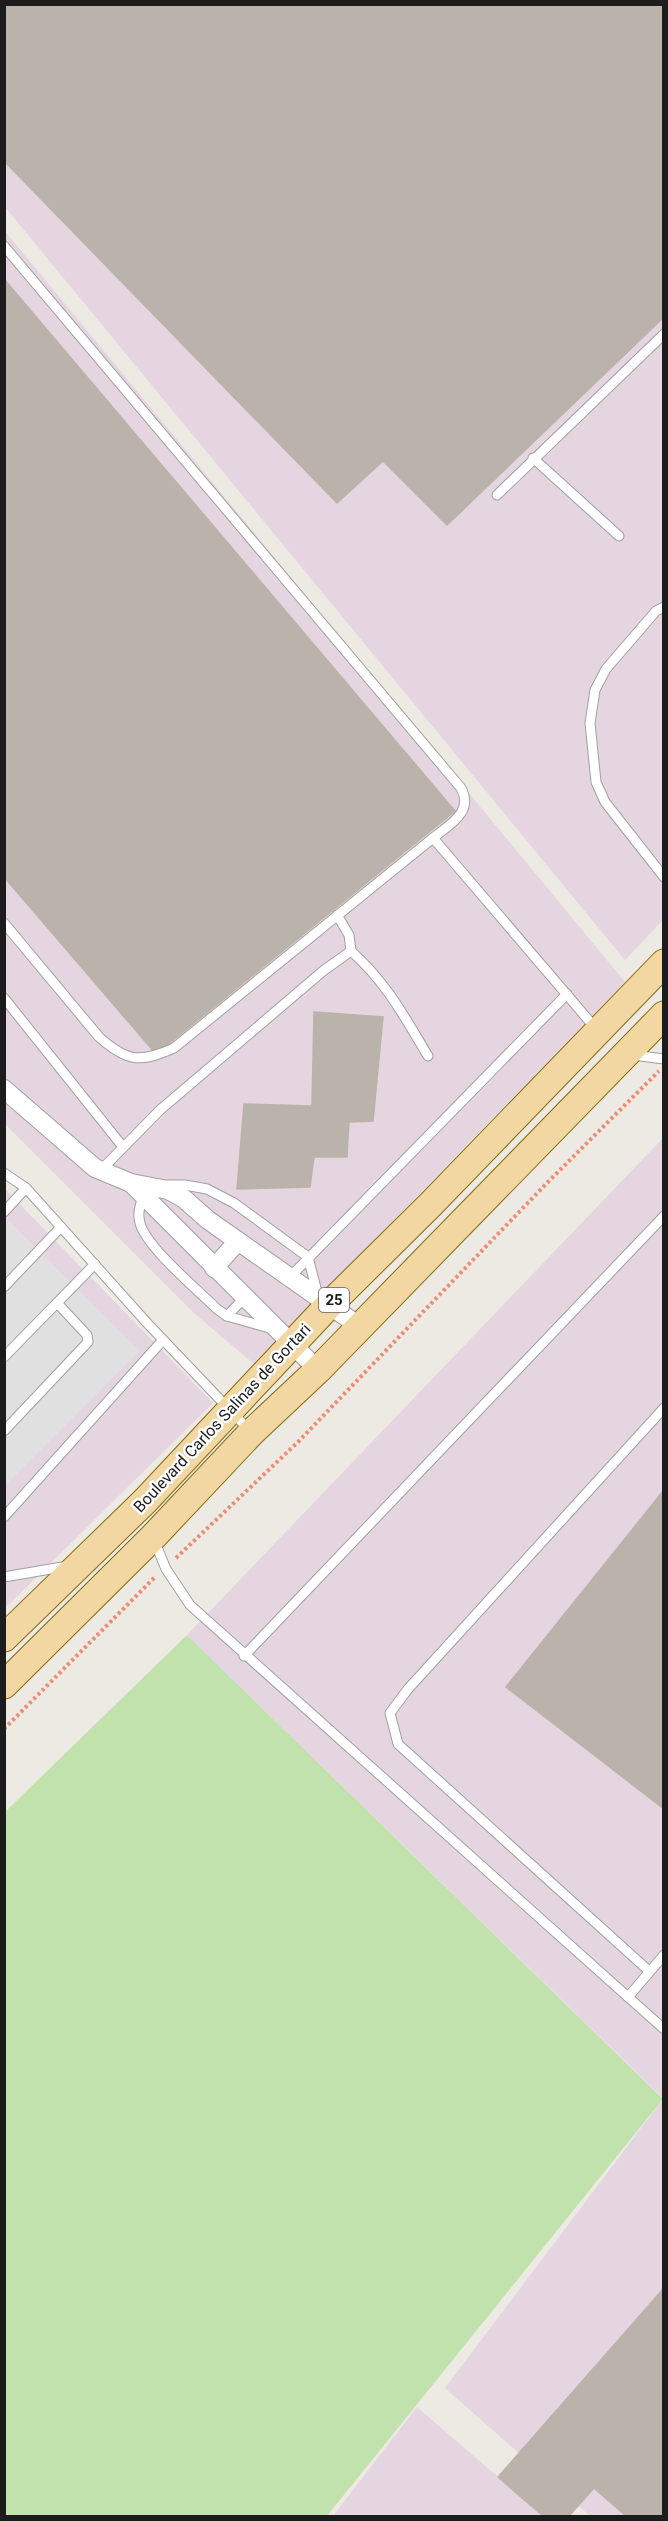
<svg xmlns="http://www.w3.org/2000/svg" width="668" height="2521" viewBox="0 0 668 2521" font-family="Roboto,sans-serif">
  <rect width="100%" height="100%" fill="#edeae3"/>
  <g fill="#e5d5e1">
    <path d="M4,5h659l1,914 -39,41 -620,-753z"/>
    <path d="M4,230l621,752 -371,382 -59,-50 -190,-190z"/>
    <path d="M663,1138v960l-476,-463z"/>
    <path d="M5,1189l208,214 -208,205z"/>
    <path d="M663,2099v417h-73l-145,-128z"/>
    <path d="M417,2407l81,70 45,39h-210z"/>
  </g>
  <path fill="#c2e2ad" d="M187,1635l476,464 -336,417h-322v-704z"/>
  <path fill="#e0e0e0" d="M5,1217l135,134 -135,135 -1,-51z"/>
  <g fill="#b9b3ac" stroke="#bdb2a7" stroke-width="1.5">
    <path d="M4,4h660v313l-217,208 -64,-64 -46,42 -333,-342z"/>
    <path d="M4,279l451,532 -299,243 -152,-177z"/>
    <path d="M314,1012l69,5 -10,104 -24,1 -2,35h-33l-4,30 -73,2 7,-85 68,2z"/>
    <path d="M664,1490v319l-158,-122z"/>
    <path d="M664,2288v228h-38l-32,-28 -25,28h-26l-45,-39z"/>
  </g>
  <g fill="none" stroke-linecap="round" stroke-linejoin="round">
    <defs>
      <g id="service">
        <path d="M4,246l457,542c13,24 -11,36 -28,50"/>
        <path d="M533,458l86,78"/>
        <path d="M497,495l167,-161"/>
        <path d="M664,607l-8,4 -50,58 -11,21 -5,33 6,59 9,20 59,75"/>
        <path d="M337,915l12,20 2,16"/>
        <path d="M4,923l95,114c28,25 41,26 75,11l259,-210 164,192"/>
        <path d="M4,998l119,149"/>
        <path d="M633,1055l31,4"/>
        <path d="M101,1170l59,-60 163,-139 28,-20c35,31 53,65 77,105"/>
        <path d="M4,1173l22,15 122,136 102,107"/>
        <path d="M168,1185h17l22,4 27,14 74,54 10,39"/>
        <path d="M144,1196c-4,8 -7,17 -4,27 6,24 58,67 77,86l10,7 46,13"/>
        <path d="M4,1212l22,-24"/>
        <path d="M290,1277l277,-283"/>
        <path d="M4,1287l57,-60"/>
        <path d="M227,1316l17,-18"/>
        <path d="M4,1357l91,-93"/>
        <path d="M4,1431l84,-89 -1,-7 -30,-32"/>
        <path d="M4,1517l159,-177"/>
        <path d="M154,1540l12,29 24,36 438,392 36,-42"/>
        <path d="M4,1577l64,-11"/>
        <path d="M244,1656l420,-440"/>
        <path d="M649,1971l-251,-227 -8,-31 18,-24 256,-281"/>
        <path d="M628,1997l36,32"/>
      </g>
      <g id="minor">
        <path d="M4,1089l91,79 36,15 37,7 15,8 25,22 151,106"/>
        <path d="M131,1183l187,187"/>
        <path d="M214,1268l24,-27"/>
      </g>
      <g id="primary">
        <path d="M4,1638l141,-137 184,-196 102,-101 233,-241"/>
        <path d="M4,1685l149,-148 98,-104 67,-63 346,-355"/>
      </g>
    </defs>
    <use href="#service" stroke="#a0a0a0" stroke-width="11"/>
    <use href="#minor" stroke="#a0a0a0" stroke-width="20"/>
    <use href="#primary" stroke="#866a0e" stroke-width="29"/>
    <g stroke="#ec8c74" stroke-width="4" stroke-dasharray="3 3" stroke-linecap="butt">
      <path d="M176,1558l122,-116 248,-258 113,-113"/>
      <path d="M4,1729l151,-152"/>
    </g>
    <use href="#service" stroke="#fff" stroke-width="9"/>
    <use href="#minor" stroke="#fff" stroke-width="18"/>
    <use href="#primary" stroke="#f2d7a2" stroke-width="27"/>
  </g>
  <g text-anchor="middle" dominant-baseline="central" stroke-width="5" stroke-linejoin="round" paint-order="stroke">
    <rect fill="#fff" stroke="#606060" stroke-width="1.5" x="319" y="1288" width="30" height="24" rx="4.5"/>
    <g font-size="15" font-weight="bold" fill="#1c1c1c">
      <text x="334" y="1300">25</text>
    </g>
    <g font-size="16" fill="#1c1c1c" stroke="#fff">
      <text transform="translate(222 1418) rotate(-47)">Boulevard Carlos Salinas de Gortari</text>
    </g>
  </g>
  <rect width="668" height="2521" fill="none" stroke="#1c1c1c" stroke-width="12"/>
</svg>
